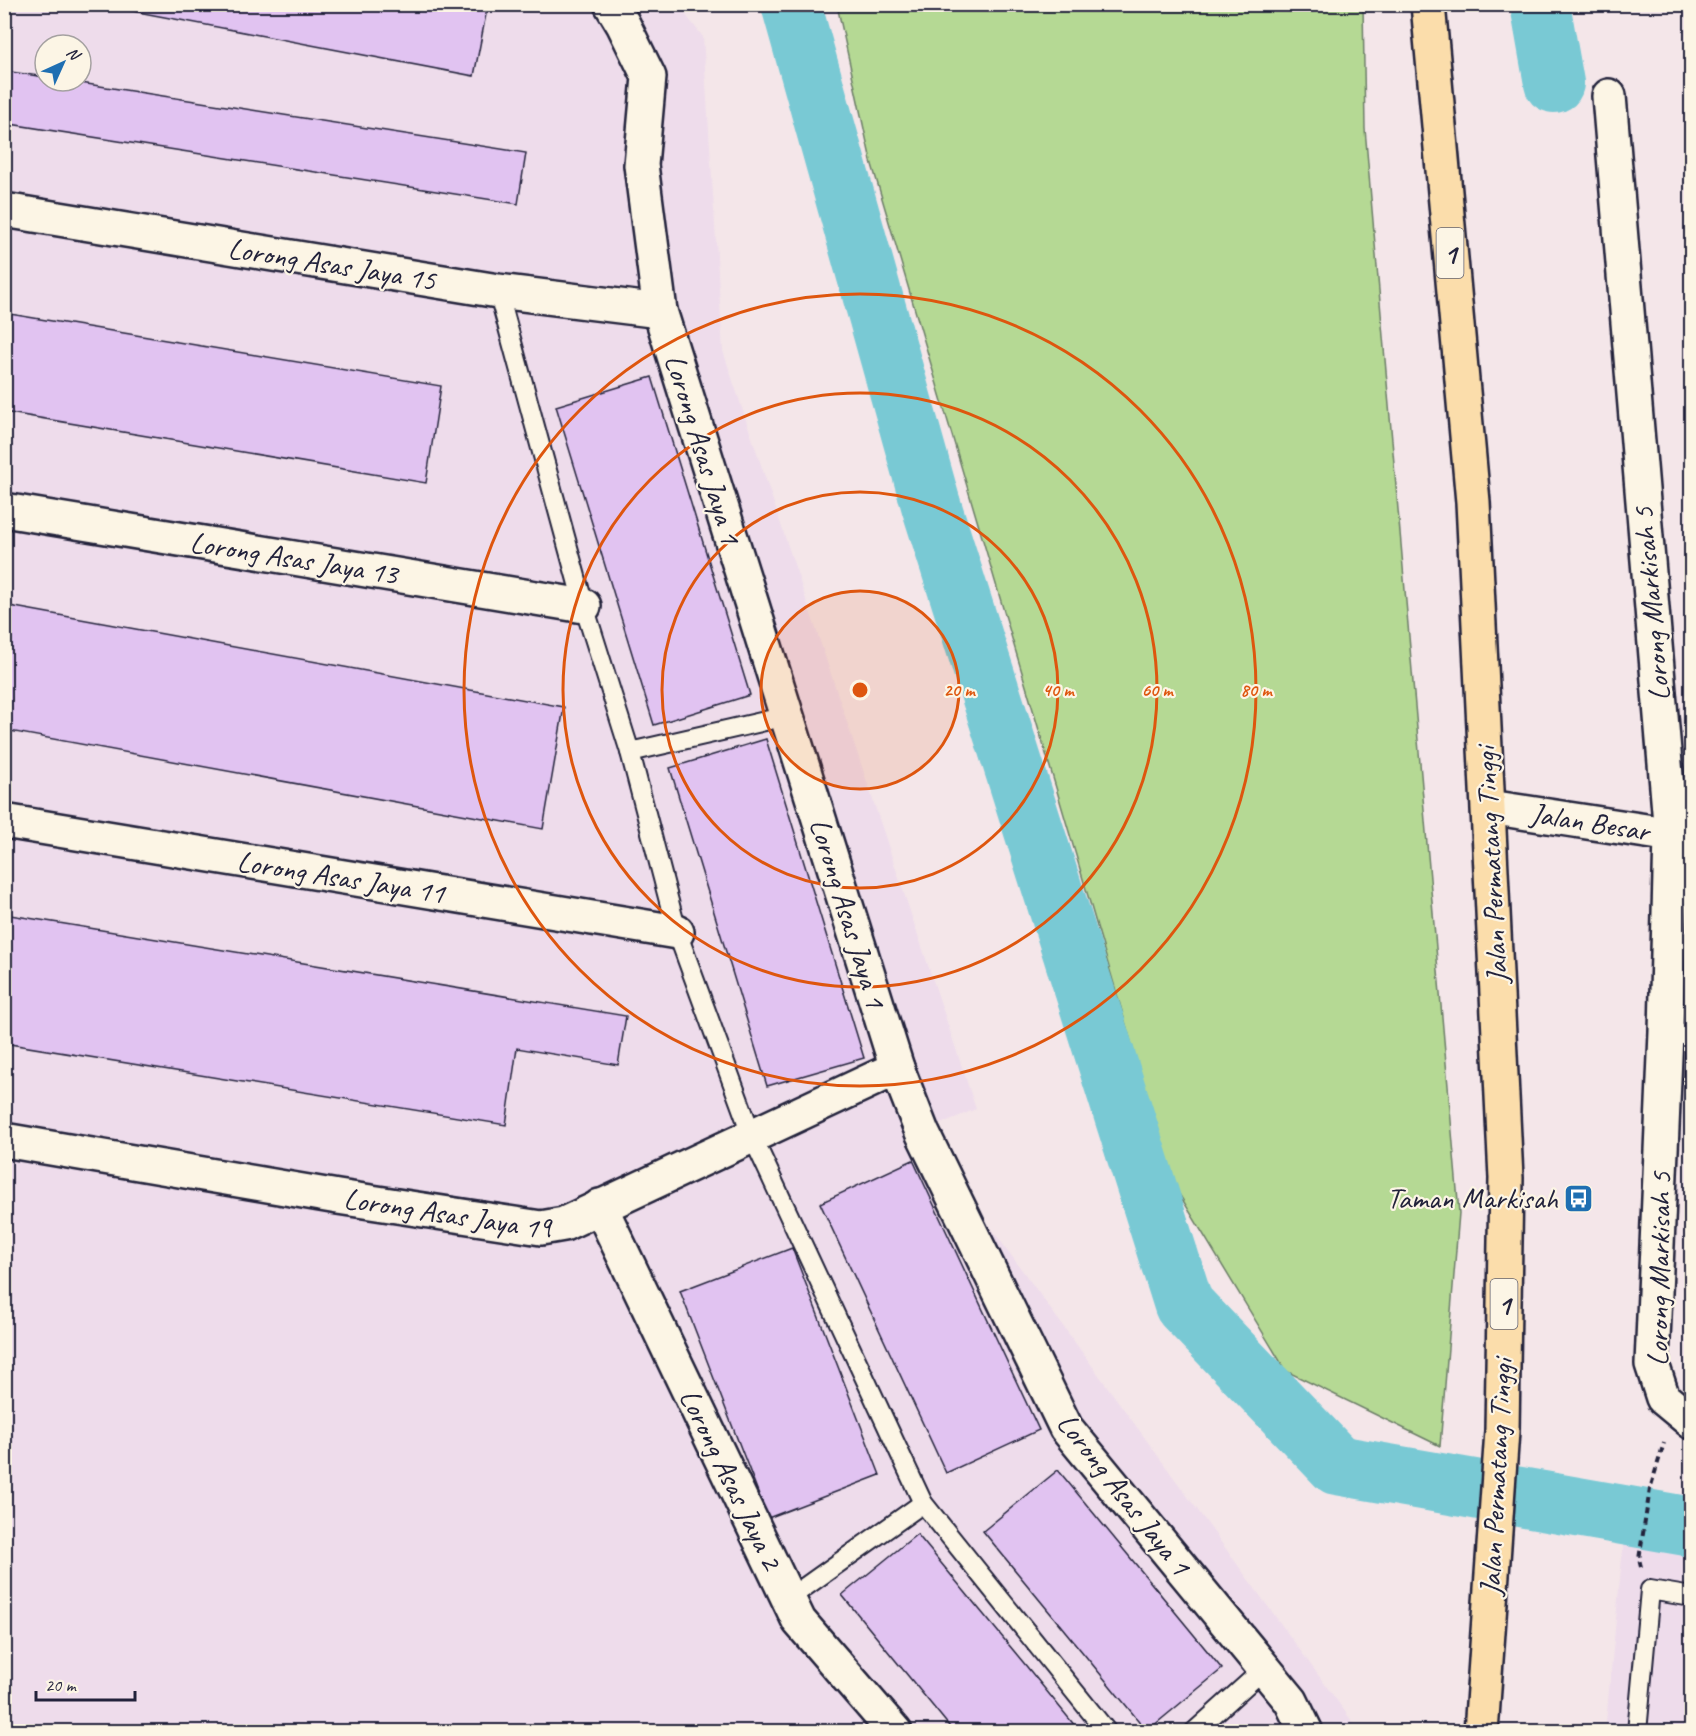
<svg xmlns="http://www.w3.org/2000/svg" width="1696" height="1736" viewBox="0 0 1696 1736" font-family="Caveat,sans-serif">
  <rect width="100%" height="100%" fill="#f4e6e9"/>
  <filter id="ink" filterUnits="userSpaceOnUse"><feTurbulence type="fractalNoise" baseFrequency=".0167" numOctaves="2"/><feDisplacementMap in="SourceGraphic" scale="12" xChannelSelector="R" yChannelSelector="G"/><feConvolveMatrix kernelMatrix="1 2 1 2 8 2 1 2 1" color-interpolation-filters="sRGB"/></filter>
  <g filter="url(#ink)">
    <g fill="#eedceb" fill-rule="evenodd">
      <path d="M5,5h673l25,32 20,314 253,758 -55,23 436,596v3l-1352,1zM45,45h36v36h-36z"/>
      <path d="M1626,1517l65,11v203l-86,1z"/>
    </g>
    <path fill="#b5d994" stroke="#6c7e68" stroke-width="1.5" d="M837,5h526l2,124 94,1084 -19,233 -154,-75 -113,-187 -302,-1023z"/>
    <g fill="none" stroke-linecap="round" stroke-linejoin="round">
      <g stroke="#79c9d4" stroke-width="60">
        <path d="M791,4l140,501 253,800 153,160 355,62"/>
        <path d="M1540,4l14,79"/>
      </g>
    </g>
    <g fill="#e1c3f1" stroke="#22223b" stroke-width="1.5">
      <path d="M96,4h392l-14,72z"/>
      <path d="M4,71l41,6v4h23l458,72 -8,51 -514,-81z"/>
      <path d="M4,313l437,73 -15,97 -422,-71z"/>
      <path d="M652,377l98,318 -96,30 -98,-319z"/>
      <path d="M4,605l560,102 -21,122 -539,-99z"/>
      <path d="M766,739l98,319 -97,28 -97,-318z"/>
      <path d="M4,914l622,102 -8,49 -101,-17 -11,77 -502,-82z"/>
      <path d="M913,1160l126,270 -93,43 -126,-270z"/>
      <path d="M792,1248l88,227 -112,43 -88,-227z"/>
      <path d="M1058,1470l164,199 -75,62 -164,-200z"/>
      <path d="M917,1534l106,128 57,70h-126l-112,-137z"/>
      <path d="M1691,1672l1,60h-8z"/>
    </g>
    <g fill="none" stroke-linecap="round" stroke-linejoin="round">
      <defs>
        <g id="lane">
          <path d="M498,291l86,315 46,146 47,180 75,204 171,367 184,229"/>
          <path d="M630,752l157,-36"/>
          <path d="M1666,1032l26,3"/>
          <path d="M788,1599l135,-96"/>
          <path d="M1194,1732l71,-64"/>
          <path d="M1637,1732l13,-142 42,7"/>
        </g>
        <g id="street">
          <path d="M611,4l12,20 26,53 -8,88 19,146 237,757 25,64 144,296 225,273 15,31"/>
          <path d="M1609,96l62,739 -5,197 -14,332 11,34 29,24"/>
          <path d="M4,210l494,81 162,20"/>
          <path d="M4,510l580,96"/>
          <path d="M1489,807l203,31"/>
          <path d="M4,821l673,111"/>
          <path id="s1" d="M4,1140l334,57 203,31 23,-4 333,-156"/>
          <path d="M600,1206l199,415 96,111"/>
        </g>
        <path id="highway" d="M1428,4l45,498 33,676 -4,253 -21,301"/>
      </defs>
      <use href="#lane" stroke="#22223b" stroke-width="22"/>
      <use href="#street" stroke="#22223b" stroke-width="38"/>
      <use href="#highway" stroke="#22223b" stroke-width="38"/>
      <path stroke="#22223b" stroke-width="4" stroke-dasharray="6 4.5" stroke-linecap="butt" d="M1641,1567l-2,-8 11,-70 14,-46"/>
      <use href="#lane" stroke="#fcf5e5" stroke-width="18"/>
      <use href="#street" stroke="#fcf5e5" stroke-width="33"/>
      <use href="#highway" stroke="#fbddab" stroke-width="33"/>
    </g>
  </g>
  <circle cx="860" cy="690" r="99" fill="#de560e" fill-opacity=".12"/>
  <g fill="none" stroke="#de560e" stroke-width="3">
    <circle cx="860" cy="690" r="99"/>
    <circle cx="860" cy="690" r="198"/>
    <circle cx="860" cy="690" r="297"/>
    <circle cx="860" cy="690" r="396"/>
  </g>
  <defs>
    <symbol id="bus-square" viewBox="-11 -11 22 22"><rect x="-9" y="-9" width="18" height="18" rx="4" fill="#1f6fb2" stroke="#fcf5e5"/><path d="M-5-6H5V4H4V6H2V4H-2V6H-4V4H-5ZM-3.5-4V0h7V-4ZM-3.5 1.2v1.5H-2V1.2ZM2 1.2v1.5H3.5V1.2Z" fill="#fff"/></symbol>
  </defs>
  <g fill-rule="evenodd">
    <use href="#bus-square" x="1562" y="1182" width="33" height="33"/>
  </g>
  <g text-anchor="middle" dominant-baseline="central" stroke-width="4.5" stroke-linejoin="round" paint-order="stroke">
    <g fill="#fcf5e5" stroke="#63616e" stroke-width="1.5">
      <rect x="1436.5" y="228" width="27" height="50" rx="4.5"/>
      <rect x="1490.5" y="1279" width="27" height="50" rx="4.5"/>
    </g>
    <g font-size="28" font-weight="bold" fill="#22223b">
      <text x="1450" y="253">1</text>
      <text x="1504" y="1304">1</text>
    </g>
    <g font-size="30" fill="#22223b" stroke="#fcf5e5">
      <text transform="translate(332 264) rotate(9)">Lorong Asas Jaya 15</text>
      <text transform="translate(703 449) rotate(73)">Lorong Asas Jaya 1</text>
      <text transform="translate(294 558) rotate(9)">Lorong Asas Jaya 13</text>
      <text transform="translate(1651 604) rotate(-95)">Lorong Markisah 5</text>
      <text transform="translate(1590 822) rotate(9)">Jalan Besar</text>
      <text transform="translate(1491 865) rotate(-93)">Jalan Permatang Tinggi</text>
      <text transform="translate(341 877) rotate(9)">Lorong Asas Jaya 11</text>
      <text transform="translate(848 913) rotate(73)">Lorong Asas Jaya 1</text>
      <text stroke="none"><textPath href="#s1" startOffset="450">Lorong Asas Jaya 19</textPath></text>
      <text transform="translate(1659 1269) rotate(-89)">Lorong Markisah 5</text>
      <text transform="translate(1496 1477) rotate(-87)">Jalan Permatang Tinggi</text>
      <text transform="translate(731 1479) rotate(64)">Lorong Asas Jaya 2</text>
      <text transform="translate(1124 1494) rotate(52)">Lorong Asas Jaya 1</text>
    </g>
    <g font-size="30" fill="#22223b" stroke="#fcf5e5" text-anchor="end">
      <text x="1558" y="1198">Taman Markisah</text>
    </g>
  </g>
  <circle cx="860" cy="690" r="9" fill="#de560e" stroke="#fcf5e5" stroke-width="3"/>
  <g font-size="18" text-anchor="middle" font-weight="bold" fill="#de560e" stroke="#fcf5e5" stroke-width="4.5" stroke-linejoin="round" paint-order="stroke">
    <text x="959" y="696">20 m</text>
    <text x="1058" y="696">40 m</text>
    <text x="1157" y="696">60 m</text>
    <text x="1256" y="696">80 m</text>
  </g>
  <rect width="1696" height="1736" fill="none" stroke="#fcf5e5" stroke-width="24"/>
  <rect x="12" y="12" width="1672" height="1712" fill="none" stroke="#22223b" stroke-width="2" filter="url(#ink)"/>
  <g transform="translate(63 63) rotate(45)"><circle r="28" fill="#fcf5e5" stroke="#a5a1a1" stroke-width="1.5"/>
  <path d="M0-4.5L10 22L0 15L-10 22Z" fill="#1f6fb2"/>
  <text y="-9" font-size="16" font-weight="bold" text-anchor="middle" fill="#22223b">N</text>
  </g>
  <path d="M36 1691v9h99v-9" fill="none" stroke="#22223b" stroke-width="3"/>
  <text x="45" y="1691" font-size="18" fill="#22223b" stroke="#fcf5e5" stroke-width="4.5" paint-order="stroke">20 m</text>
</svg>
